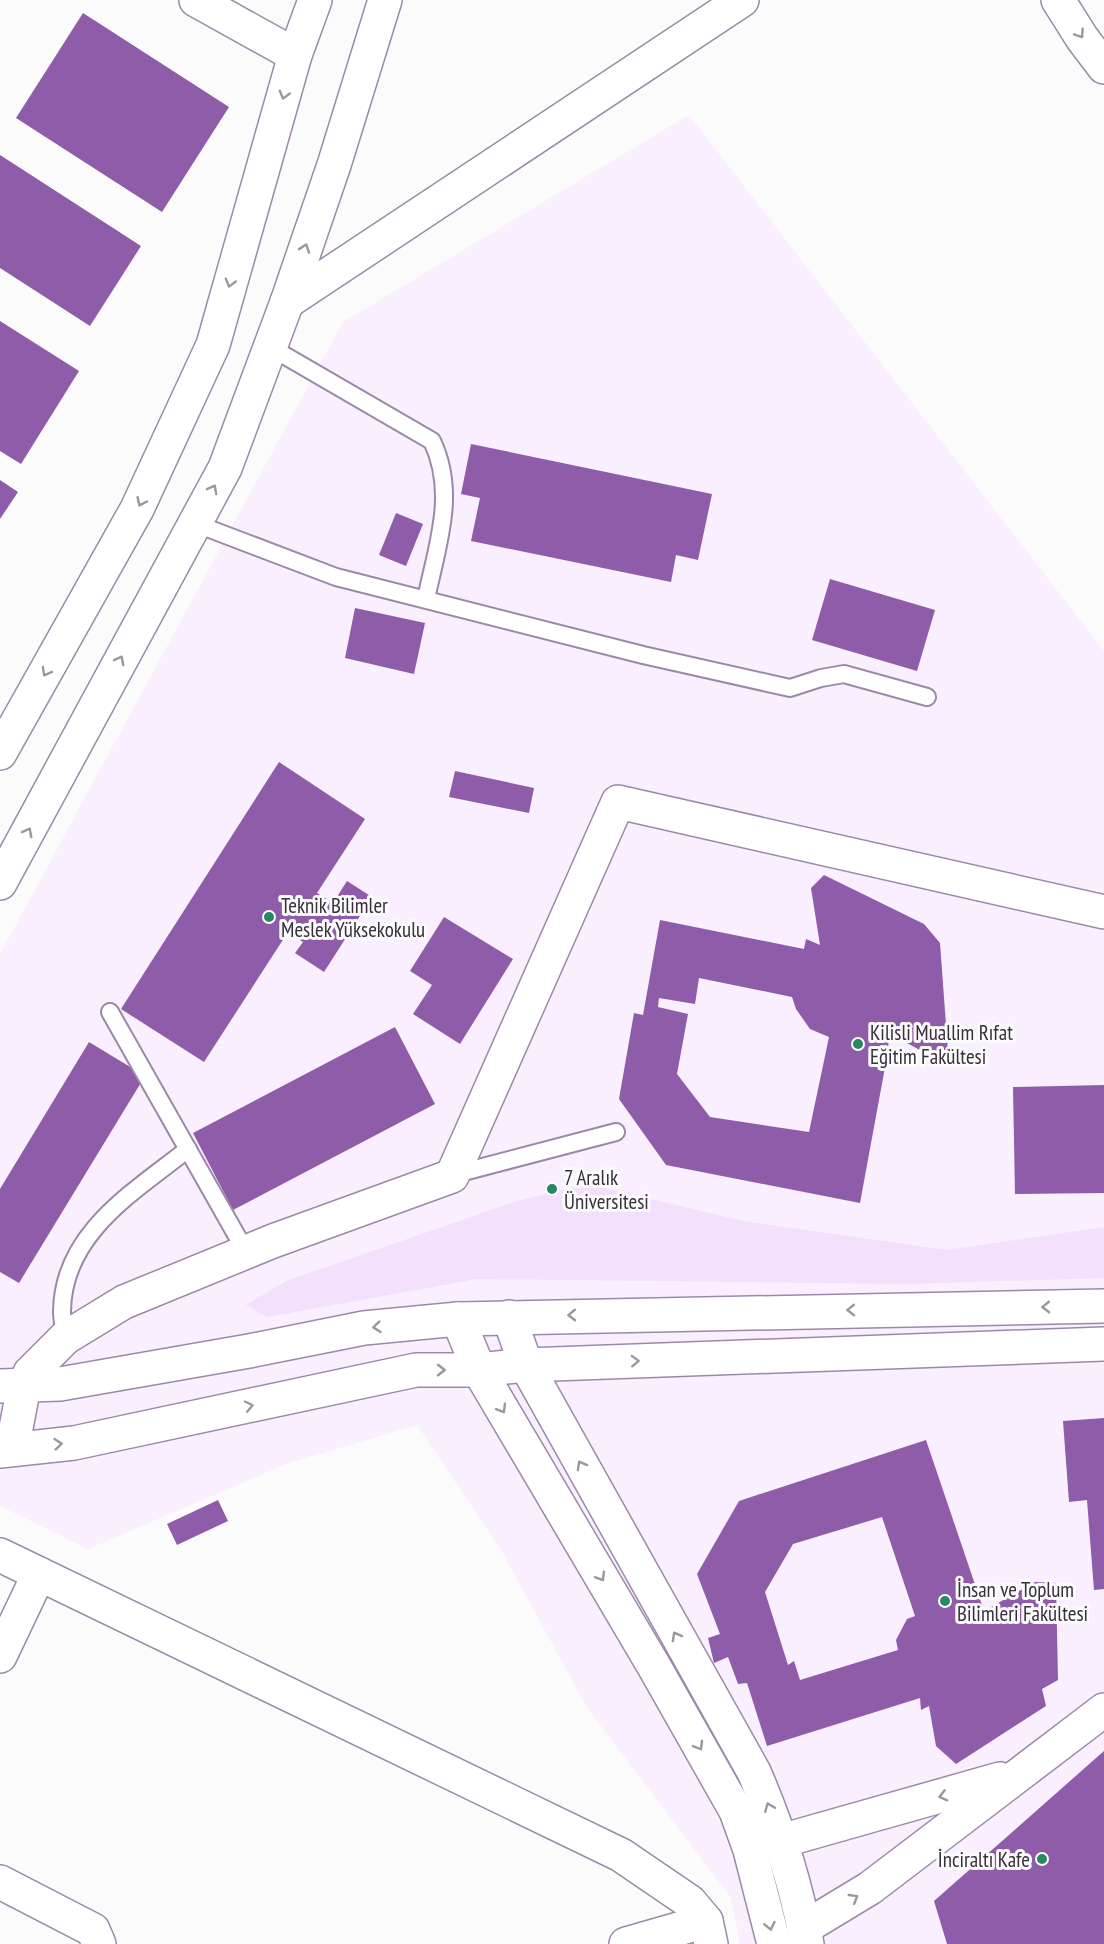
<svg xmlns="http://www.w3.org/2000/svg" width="1104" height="1944" viewBox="0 0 1104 1944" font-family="'PT Sans Narrow',sans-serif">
  <rect width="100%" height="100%" fill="#fbfbfb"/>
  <path fill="#f9effe" d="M689,115l415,536v1293h-364l-9,-46 -145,-192 -85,-156 -84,-125 -131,39 -198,85 -88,-43v-552l343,-632z"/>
  <path fill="#f2e0fd" d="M588,1184l155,37 204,29 157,-23v51l-198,6 -429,-5 -210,38 -21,-12 40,-24 231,-80z"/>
  <g fill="#8e5ca9" fill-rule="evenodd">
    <path d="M83,13l146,94 -67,105 -146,-94z"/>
    <path d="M0,155l141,91 -51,80 -90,-58z"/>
    <path d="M0,321l79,50 -58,93 -21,-13z"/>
    <path d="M471,444l241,50 -14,66 -22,-5 -5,27 -200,-41 9,-43 -19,-4z"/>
    <path d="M0,480l18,12 -18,27z"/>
    <path d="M396,513l27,11 -17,42 -27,-11z"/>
    <path d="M830,579l105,31 -18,61 -105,-31z"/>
    <path d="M355,608l70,15 -11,51 -69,-16z"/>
    <path d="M279,762l86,57 -48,74 16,10 14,-22 25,16 -48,75 -29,-19 8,-11 -15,-10 -84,130 -83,-53z"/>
    <path d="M455,771l79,17 -5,25 -80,-16z"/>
    <path d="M824,875l100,49 16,19 8,109 -12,7 -47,-26 -1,18 -28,152 -194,-38 -47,-66 15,-86 9,2 17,-95 144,29 2,-10 14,6 -9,-57zM699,978l93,19 4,12 14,20 19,8 -20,95 -99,-15 -33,-43 11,-60 -30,-7 1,-9 36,6z"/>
    <path d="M444,917l69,42 -53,85 -47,-30 19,-29 -22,-14z"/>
    <path d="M395,1027l40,77 -202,106 -40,-77z"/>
    <path d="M89,1042l56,34 -126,207 -19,-11v-83z"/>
    <path d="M1104,1085v108l-89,1 -2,-107z"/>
    <path d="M1104,1418v171l-10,1 -7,-90 -18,2 -6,-81z"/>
    <path d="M926,1440l58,171 51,-29 21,1 2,97 -16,9 4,17 -90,58 -20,-18 -7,-40 -8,4 -1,-12 -153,48 -20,-63 -9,1 -10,-27 -14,6 -6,-25 12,-4 -23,-60 42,-73zM882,1517l33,99 -8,3 -11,21 2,10 -98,30 -6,-19 -6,4 -23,-73 28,-48z"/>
    <path d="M218,1500l10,21 -51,24 -10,-21z"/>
    <path d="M1104,1751v193h-157l-13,-43z"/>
  </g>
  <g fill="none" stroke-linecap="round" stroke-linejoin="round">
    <defs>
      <g id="service">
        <path d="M270,347l162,94c25,52 5,105 -6,158"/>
        <path d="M194,523l142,54 307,78 147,33 31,-10 23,-4 83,23"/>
        <path d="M110,1012l136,240"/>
        <path d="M452,1175l164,-43"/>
        <path d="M65,1338c-1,-9 -3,-18 -3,-27 1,-78 72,-119 126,-162"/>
      </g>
      <g id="minor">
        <path d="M196,0l99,55"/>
        <path d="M509,1317l17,48 228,407c24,55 42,112 53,172"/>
        <path d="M458,1319l21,51 176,298 81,143 14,39 24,94"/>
        <path d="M12,1449l12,-63 6,-13 35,-35 59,-36 149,-61 179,-65 166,-374 486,110"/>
        <path d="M0,1555l621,300 69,47 16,19 5,23"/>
        <path d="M0,1656l39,-82"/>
        <path d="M781,1841l219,-62"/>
        <path d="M0,1882l93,48 6,14"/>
        <path d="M804,1928l66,-40 234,-178"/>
        <path d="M626,1944l80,-23"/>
      </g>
      <g id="tertiary">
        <path d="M287,302l455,-302"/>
        <path d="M0,1386l60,-2 189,-33 115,-23 94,-9 646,-13"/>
        <path d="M0,1451l74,-8 342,-73h63l47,-5 578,-21"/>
      </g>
      <g id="secondary">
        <path d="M1058,0l24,38 22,29"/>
        <path d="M0,753l137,-244 76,-164 82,-290 20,-55"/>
        <path d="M0,883l225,-415 62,-166 47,-137 51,-165"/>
      </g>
    </defs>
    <use href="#service" stroke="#9c89a7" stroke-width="20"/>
    <use href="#minor" stroke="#9c89a7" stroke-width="36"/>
    <use href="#tertiary" stroke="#9c89a7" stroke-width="36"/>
    <use href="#secondary" stroke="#9c89a7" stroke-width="36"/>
    <use href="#service" stroke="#fff" stroke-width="16"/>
    <use href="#minor" stroke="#fff" stroke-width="33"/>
    <use href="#tertiary" stroke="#fff" stroke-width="33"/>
    <use href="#secondary" stroke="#fff" stroke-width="33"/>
  </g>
  <defs><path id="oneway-chevron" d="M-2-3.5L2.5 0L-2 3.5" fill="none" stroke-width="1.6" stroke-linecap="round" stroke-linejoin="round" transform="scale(1.5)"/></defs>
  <g stroke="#9b979e">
    <use href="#oneway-chevron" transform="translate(1080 34) rotate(56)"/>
    <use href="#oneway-chevron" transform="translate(284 95) rotate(106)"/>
    <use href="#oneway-chevron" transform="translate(305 248) rotate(-71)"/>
    <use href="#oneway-chevron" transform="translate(230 283) rotate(106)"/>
    <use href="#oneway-chevron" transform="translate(213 489) rotate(-62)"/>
    <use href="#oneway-chevron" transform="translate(141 502) rotate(115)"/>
    <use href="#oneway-chevron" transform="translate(120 660) rotate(-62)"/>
    <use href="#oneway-chevron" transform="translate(46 672) rotate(119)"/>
    <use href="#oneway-chevron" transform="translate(28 832) rotate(-62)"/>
    <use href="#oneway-chevron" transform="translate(1046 1307) rotate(179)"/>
    <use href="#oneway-chevron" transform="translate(851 1310) rotate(179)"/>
    <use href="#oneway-chevron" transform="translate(572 1315) rotate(179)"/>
    <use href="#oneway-chevron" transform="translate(377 1327) rotate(174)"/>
    <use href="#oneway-chevron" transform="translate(635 1361) rotate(-2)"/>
    <use href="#oneway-chevron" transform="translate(441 1370)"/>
    <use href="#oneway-chevron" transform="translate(249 1406) rotate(-12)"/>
    <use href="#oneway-chevron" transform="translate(502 1409) rotate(59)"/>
    <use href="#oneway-chevron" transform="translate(58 1444) rotate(-6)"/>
    <use href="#oneway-chevron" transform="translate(581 1465) rotate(-119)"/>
    <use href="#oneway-chevron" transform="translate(601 1577) rotate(59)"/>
    <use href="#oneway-chevron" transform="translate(676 1636) rotate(-119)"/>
    <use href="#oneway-chevron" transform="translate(699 1746) rotate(60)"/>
    <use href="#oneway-chevron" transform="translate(943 1796) rotate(166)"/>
    <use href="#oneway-chevron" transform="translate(769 1807) rotate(-112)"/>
    <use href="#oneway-chevron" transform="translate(854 1898) rotate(-31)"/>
    <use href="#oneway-chevron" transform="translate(770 1926) rotate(77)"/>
  </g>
  <g fill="#268963" stroke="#fbfbfb" stroke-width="2">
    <circle cx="269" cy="917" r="6"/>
    <circle cx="858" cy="1044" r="6"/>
    <circle cx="552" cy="1189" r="6"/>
    <circle cx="945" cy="1601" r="6"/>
    <circle cx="1042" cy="1859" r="6"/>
  </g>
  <g text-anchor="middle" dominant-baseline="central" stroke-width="6" stroke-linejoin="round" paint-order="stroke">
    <g font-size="21" fill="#372f3c" stroke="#fbfbfb" text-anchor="start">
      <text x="281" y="905">Teknik Bilimler<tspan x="281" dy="24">Meslek Yüksekokulu</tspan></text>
      <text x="870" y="1032">Kilisli Muallim Rıfat<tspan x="870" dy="24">Eğitim Fakültesi</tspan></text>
      <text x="564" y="1177">7 Aralık<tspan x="564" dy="24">Üniversitesi</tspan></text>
      <text x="957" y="1589">İnsan ve Toplum<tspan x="957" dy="24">Bilimleri Fakültesi</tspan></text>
      <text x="1030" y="1859" text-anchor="end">İnciraltı Kafe</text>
    </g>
  </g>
</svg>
